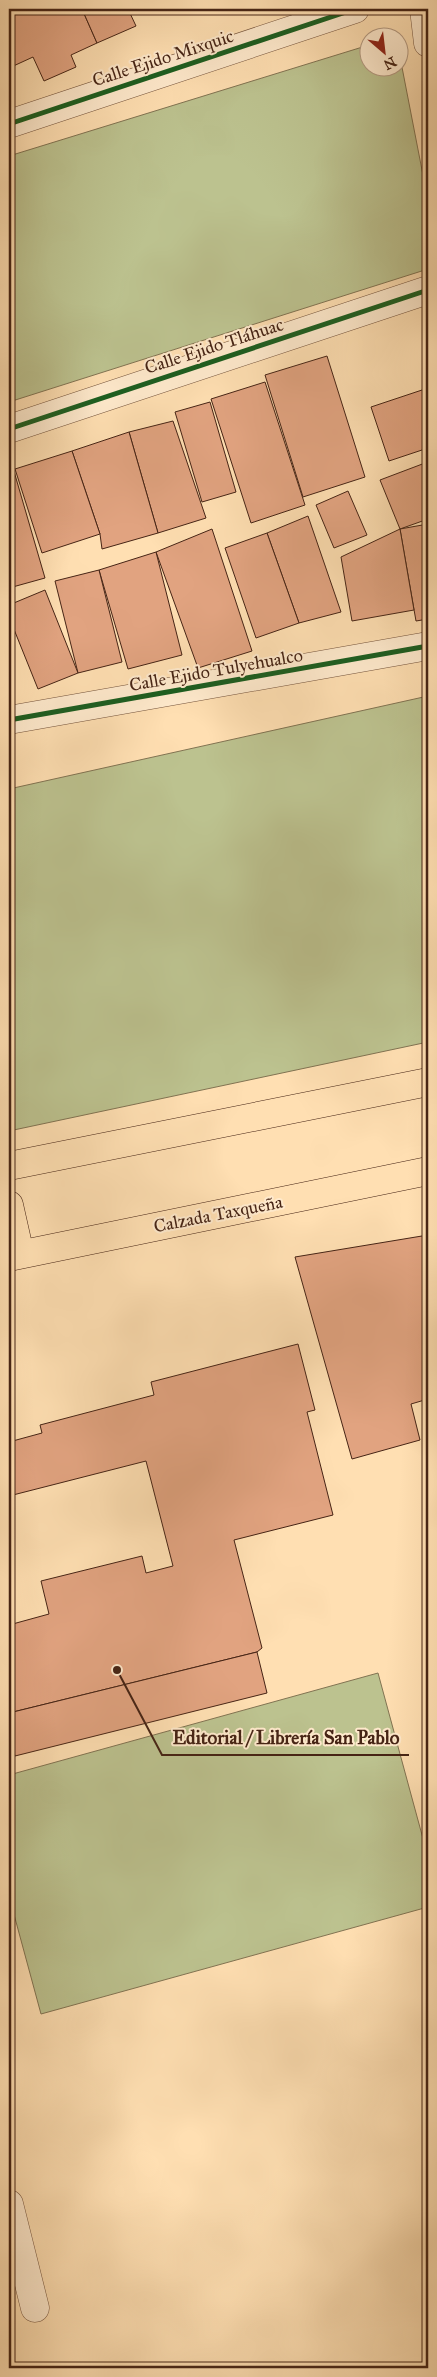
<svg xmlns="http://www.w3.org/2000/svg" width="437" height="2377" viewBox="0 0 437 2377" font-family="'IM FELL Great Primer',serif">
  <rect width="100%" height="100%" fill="#ffdfb2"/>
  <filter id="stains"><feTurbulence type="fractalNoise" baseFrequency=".004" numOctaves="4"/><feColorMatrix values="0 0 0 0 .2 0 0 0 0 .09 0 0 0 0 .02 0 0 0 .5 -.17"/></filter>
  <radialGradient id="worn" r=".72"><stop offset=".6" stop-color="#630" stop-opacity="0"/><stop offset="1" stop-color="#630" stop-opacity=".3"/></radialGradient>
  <g fill="#bcc28f" stroke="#817352">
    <path d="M369,45l1,23h30v-11l28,144v68l-419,133v-246z"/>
    <path d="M428,696v346l-419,89v-342z"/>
    <path d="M378,1673l50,184v50l-387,107 -32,-118v-121z"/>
  </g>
  <g fill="#e1a380" stroke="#462415">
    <path d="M12,9h70l15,34 -26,12 5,12 -32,14 -11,-24 -24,11v-51l5,-2z"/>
    <path d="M82,9h46l8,17 -39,17z"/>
    <path d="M327,356l38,121 -62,20 -38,-122z"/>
    <path d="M265,382l40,123 -54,18 -40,-124z"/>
    <path d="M428,388v60l-39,13 -18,-54z"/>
    <path d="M210,402l26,90 -34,10 -27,-90z"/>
    <path d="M173,421l33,97 -48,15 -29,-101z"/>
    <path d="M129,432l29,101 -56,16 -2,-15 -28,-83z"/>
    <path d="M72,451l28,83 -58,19 -27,-84z"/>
    <path d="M11,461l34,117 -36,10v-126z"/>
    <path d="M425,463l3,9v47l-28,10 -20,-49z"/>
    <path d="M348,491l19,44 -33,13 -18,-43z"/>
    <path d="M308,516l33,96 -42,11 -32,-90z"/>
    <path d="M428,524v95l-12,2 -16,-92z"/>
    <path d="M212,529l40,122 -54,17 -42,-116z"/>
    <path d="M400,529l14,81 -62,11 -11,-64z"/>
    <path d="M267,533l32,90 -43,15 -31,-90z"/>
    <path d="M156,552l26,103 -54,14 -29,-99z"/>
    <path d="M99,570l23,92 -44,11 -23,-92z"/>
    <path d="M45,590l33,83 -40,16 -29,-72v-12z"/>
    <path d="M428,1235v164l-17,5 9,36 -68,19 -57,-202z"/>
    <path d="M298,1344l17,66 -8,2 26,103 -99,25 28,108 -5,4 -248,61v-88l40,-11 -8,-33 101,-25 4,17 27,-7 -27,-105 -137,35v-54l33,-9 -2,-8 114,-30 -3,-13z"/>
    <path d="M257,1652l10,41 -252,63 -6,-24v-19z"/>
  </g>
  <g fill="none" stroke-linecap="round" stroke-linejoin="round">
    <defs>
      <g id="minor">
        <path d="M424,9l4,34"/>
        <path d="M9,124l346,-115"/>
        <path d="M9,429l419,-139"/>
        <path d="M9,720l419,-74"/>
        <path d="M9,2204l26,104"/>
      </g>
      <g id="major">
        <path d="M9,1166l419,-84"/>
        <path d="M9,1205l11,49"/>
        <path d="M9,1257l419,-86"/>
      </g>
    </defs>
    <use href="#minor" stroke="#74533c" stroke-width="29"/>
    <use href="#major" stroke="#462415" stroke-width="29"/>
    <use href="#minor" stroke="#ffeacd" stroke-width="28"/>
    <use href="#major" stroke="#ffdfb2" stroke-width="28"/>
    <defs>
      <g id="cycleway">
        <path d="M9,124l346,-115"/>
        <path d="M9,429l419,-139"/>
        <path d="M9,720l419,-74"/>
      </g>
    </defs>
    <use href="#cycleway" stroke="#ffeacd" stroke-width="8"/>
    <use href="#cycleway" stroke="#1b5e20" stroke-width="5"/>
  </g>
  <g text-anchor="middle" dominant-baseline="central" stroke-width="4" stroke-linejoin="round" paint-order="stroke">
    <g font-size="18" fill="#462415" stroke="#ffeacd">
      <text transform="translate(163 58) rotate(-18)">Calle Ejido Mixquic</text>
      <text transform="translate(214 346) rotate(-18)">Calle Ejido Tláhuac</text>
      <text transform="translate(216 670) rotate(-10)">Calle Ejido Tulyehualco</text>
      <text transform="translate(218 1214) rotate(-11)">Calzada Taxqueña</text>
    </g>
  </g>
  <path fill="none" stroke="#462415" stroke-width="2" d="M117 1670L162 1755H409"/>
  <circle fill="#462415" stroke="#ffeacd" stroke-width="2" cx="117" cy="1670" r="5"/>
  <g font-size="19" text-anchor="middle" font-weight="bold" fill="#462415" stroke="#ffeacd" stroke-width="4" stroke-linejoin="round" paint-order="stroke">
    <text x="286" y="1744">Editorial / Librería San Pablo</text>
  </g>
  <rect width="437" height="2377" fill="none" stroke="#ffdfb2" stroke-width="30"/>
  <rect x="10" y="10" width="417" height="2357" fill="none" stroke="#462415" stroke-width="2.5"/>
  <rect x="15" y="15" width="407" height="2347" fill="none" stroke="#462415"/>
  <g transform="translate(384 52) rotate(152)"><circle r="24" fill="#ffeacd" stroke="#b59b83"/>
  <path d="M0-4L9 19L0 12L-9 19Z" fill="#8f2418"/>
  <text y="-8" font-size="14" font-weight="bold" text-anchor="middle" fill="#462415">N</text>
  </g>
  <rect width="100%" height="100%" filter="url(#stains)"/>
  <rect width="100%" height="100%" fill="url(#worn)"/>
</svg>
